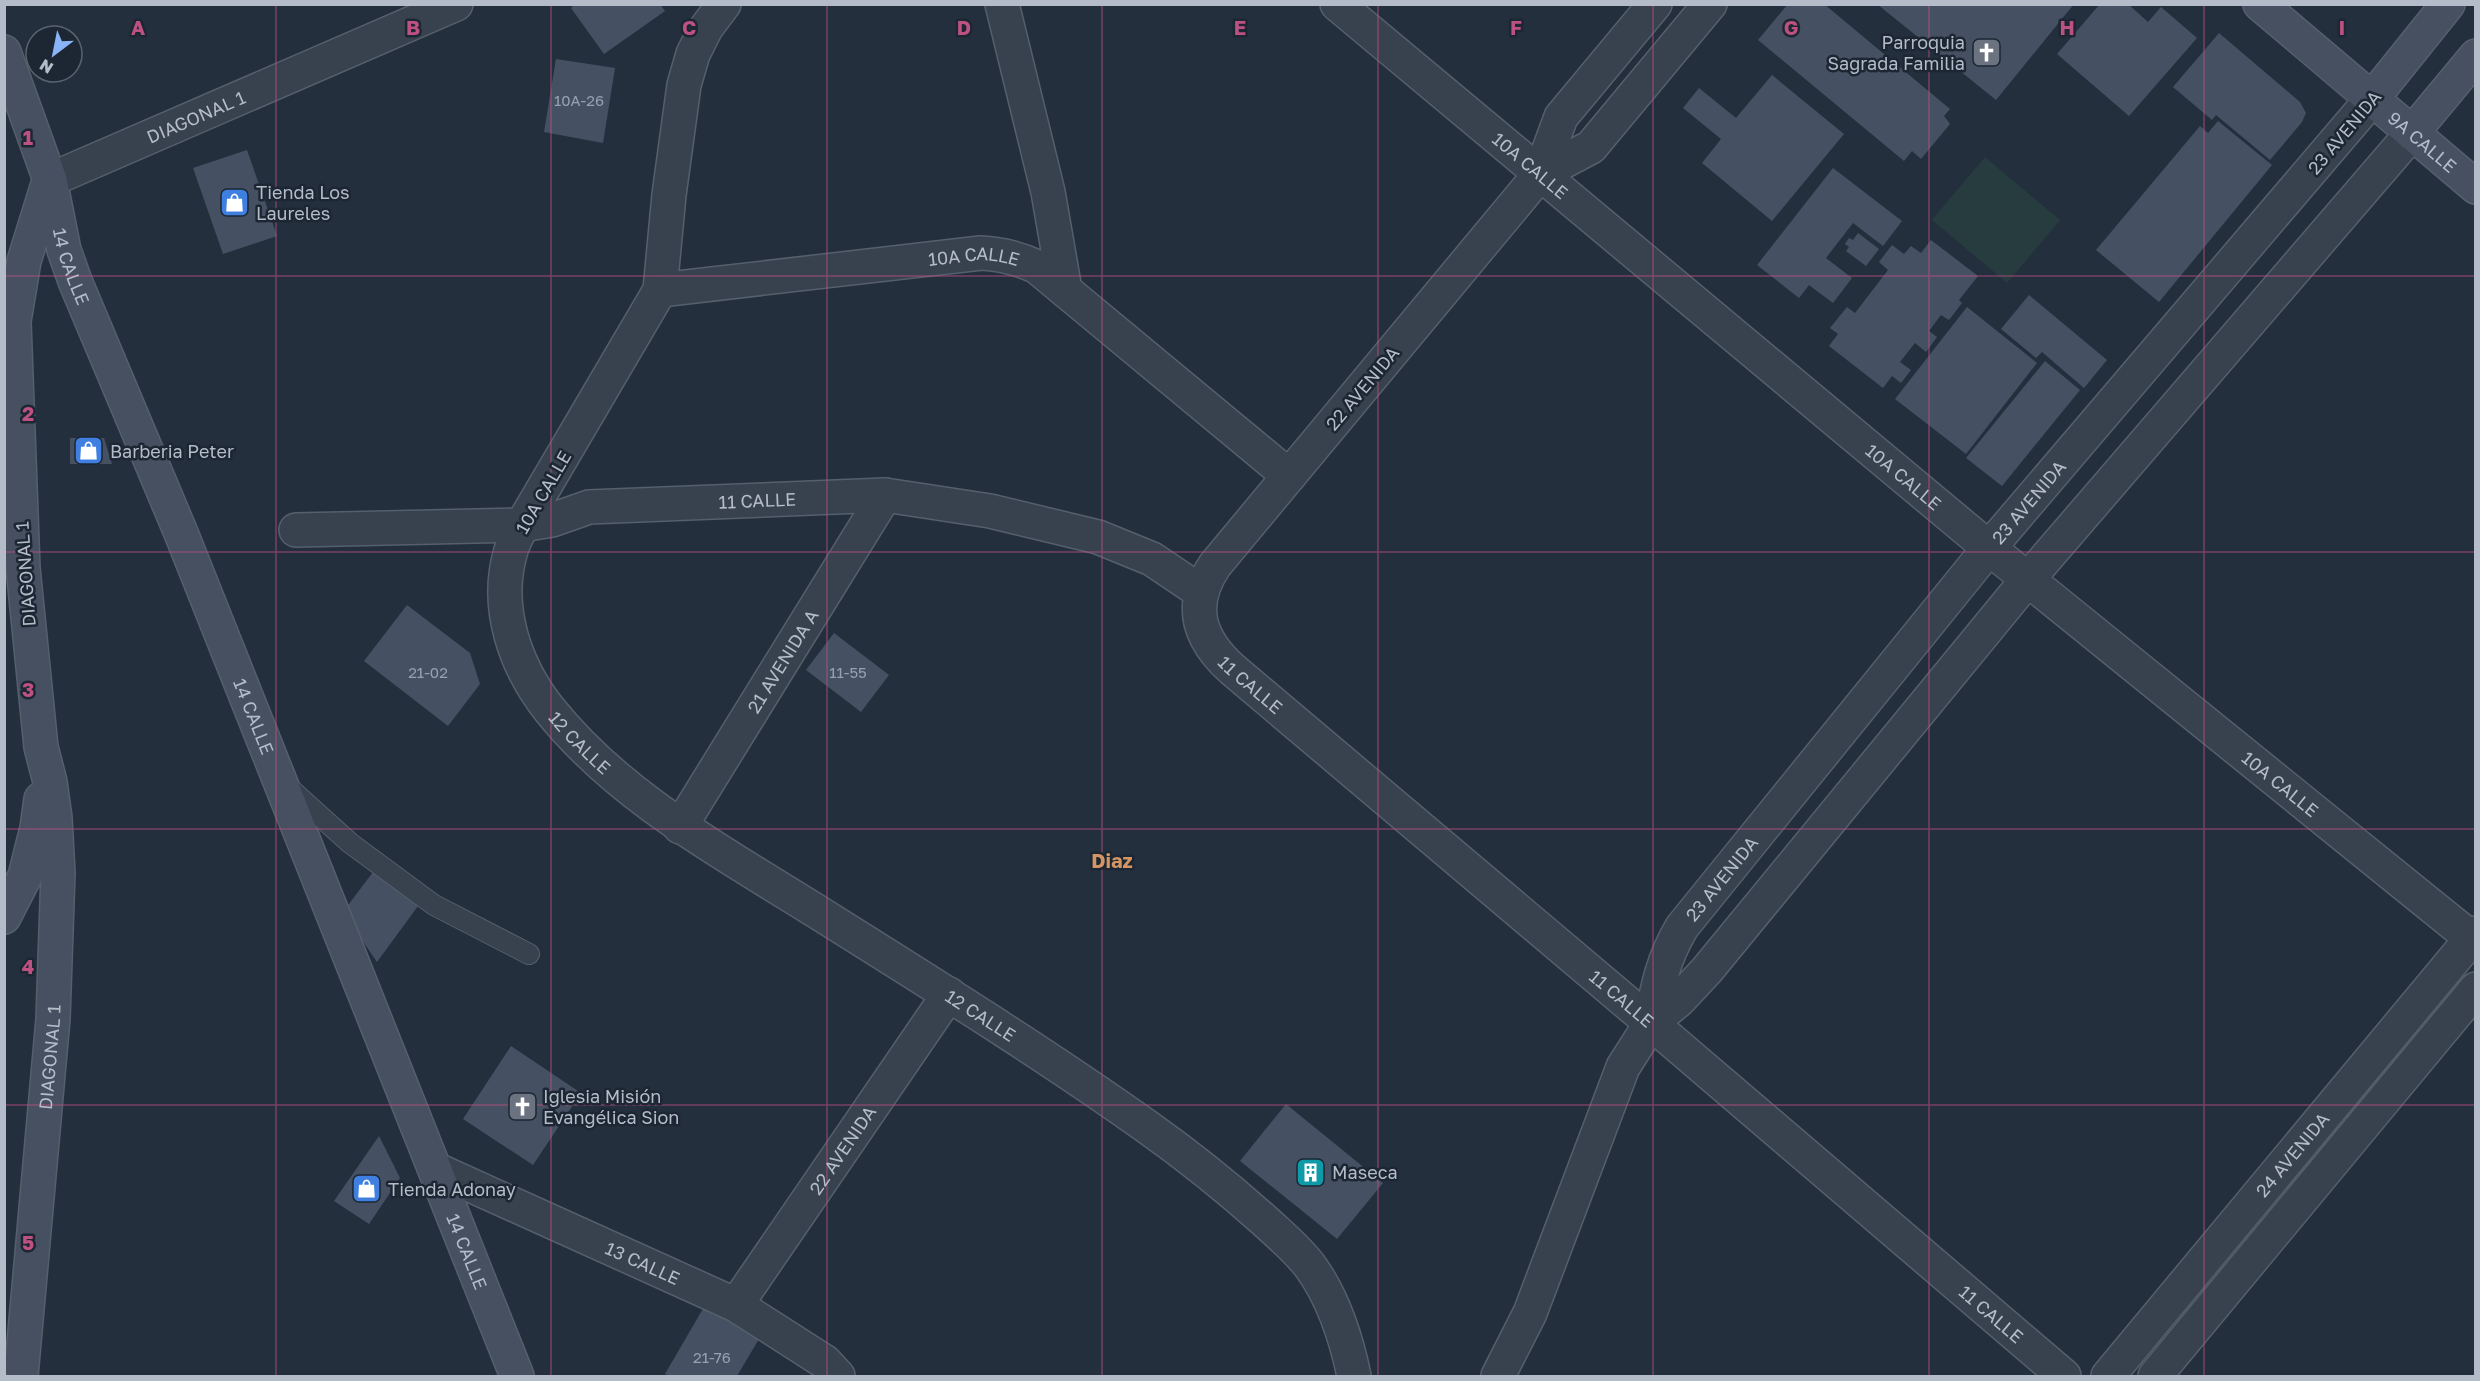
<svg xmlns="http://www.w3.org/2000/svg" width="2480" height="1381" viewBox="0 0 2480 1381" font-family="'Golos Text',sans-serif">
  <rect width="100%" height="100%" fill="#242f3e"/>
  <path fill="#263c3f" d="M1985,157l75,63 -53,63 -75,-63z"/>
  <g fill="#455162">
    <path d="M575,4h85l5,7 -61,43 -33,-46z"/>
    <path d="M1788,4h36l126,105 -6,7 6,8 -29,35 -9,-8 -8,10 -146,-121z"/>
    <path d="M1877,4h197l-78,96z"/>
    <path d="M2100,4h28l20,18 13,-15 36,31 -68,78 -72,-62z"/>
    <path d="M2219,33l81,69 6,11 -4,9 -32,38 -54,-45 -4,5 -39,-33z"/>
    <path d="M556,59l59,9 -12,75 -59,-11z"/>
    <path d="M1772,75l72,59 -72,87 -70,-58 19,-24 -38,-31 16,-20 37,30z"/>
    <path d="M2218,121l54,44 -113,137 -63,-52 104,-124 8,7z"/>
    <path d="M247,150l30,86 -54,18 -30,-86z"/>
    <path d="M1833,168l69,53 -19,25 -30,-23 -27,35 26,20 -19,25 -24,-18 -10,13 -42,-33z"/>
    <path d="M1858,233l21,16 -13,17 -20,-15 3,-4 -4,-3 4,-6 4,2z"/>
    <path d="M1931,240l47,36 -19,24 3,3 -13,17 -8,-5 -12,16 8,6 -11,15 -11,-9 -15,19 11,8 -10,13 -9,-7 -9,12 -54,-42 9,-12 -8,-6 17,-21 8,6 33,-43 -9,-8 13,-17 12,9 7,-8 10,7z"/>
    <path d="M2029,295l78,65 -23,28 -42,-36 -6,6 -35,-29z"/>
    <path d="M1967,307l70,56 -71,91 -71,-55z"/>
    <path d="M2045,361l35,29 -78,96 -36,-28z"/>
    <path d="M70,438h34l8,26h-42z"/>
    <path d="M407,605l63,48 10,31 -32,42 -84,-65z"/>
    <path d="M834,633l55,42 -28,37 -55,-42z"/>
    <path d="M373,872l45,34 -41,56 -34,-50z"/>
    <path d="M511,1046l70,47 -48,72 -70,-46z"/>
    <path d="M1286,1104l97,79 -46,56 -97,-78z"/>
    <path d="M379,1136l21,42 -31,46 -35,-23z"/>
    <path d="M704,1307l55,32 -22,37h-67l-5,-2z"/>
  </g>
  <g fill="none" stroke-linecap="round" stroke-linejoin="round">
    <defs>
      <path id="lane" d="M288,787l62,56 84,62 95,49"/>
      <g id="street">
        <path id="s1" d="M724,4l-18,24 -13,26 -9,31 -15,110 -9,95 -138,235c-4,10 -10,19 -12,29 -15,54 5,112 39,155 70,88 173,143 267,202 111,70 223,139 330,215 41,29 81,61 119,95 15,14 32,28 45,45 24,33 36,71 44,110"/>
        <path d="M1002,4l46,188 17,98"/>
        <path id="s2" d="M1337,4l652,544 487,394"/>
        <path id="s3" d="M1655,4l-94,113 -21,57 -325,391c-27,40 -17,73 17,104l419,354 413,353"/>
        <path d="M1540,174l51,-27 119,-143"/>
        <path id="s4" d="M50,180l406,-176"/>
        <path id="s5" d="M660,290l321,-37c21,1 37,5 56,14l252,209"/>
        <path id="s6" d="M296,530l226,-5 30,-5 37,-13 296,-12 105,16 108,26 54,22 49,33"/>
        <path id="s7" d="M680,827l205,-332"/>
        <path id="s8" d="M1651,1023c6,-36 12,-64 31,-96l307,-379 382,-448"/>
        <path id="s9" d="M435,1169l301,136 89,57 13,14"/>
        <path id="s10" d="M736,1305l213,-311"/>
        <path d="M1498,1376l32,-63 93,-246 28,-44 28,-23 28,-30 321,-391 384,-446"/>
        <path id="s11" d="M2108,1376l368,-443"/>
        <path d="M2155,1376l321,-387"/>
      </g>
      <g id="secondary">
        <path id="s12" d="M2260,4l216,183"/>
        <path id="s13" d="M4,52l46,128 14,70 11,31 106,252 336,843"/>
        <path d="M2371,100l77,-96"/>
        <path d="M2412,133l64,-77"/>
        <path d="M4,917l21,-41 12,-48 4,-29"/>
        <path id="s14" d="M21,1376l32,-357 5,-146 -3,-55 -5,-36 -9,-35 -18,-179 -9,-247 10,-60 24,-77"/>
      </g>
    </defs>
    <use href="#lane" stroke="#565f6c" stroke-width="22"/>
    <use href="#street" stroke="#565f6c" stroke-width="36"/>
    <use href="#secondary" stroke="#565f6c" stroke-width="36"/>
    <use href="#lane" stroke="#38414e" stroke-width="20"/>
    <use href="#street" stroke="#38414e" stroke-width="33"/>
    <use href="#secondary" stroke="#465061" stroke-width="33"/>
  </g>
  <path fill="none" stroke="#bd5182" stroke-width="1.5" stroke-opacity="0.55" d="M276,4v1372M551,4v1372M827,4v1372M1102,4v1372M1378,4v1372M1653,4v1372M1929,4v1372M2204,4v1372M4,276h2472M4,552h2472M4,829h2472M4,1105h2472"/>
  <defs>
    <symbol id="church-square" viewBox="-11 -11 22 22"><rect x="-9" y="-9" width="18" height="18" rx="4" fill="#6b7280" stroke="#1d2633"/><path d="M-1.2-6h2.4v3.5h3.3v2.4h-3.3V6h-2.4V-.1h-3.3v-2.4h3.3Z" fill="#fff"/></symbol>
    <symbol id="shop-square" viewBox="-11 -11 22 22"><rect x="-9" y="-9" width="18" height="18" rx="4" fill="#3f7fe0" stroke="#1d2633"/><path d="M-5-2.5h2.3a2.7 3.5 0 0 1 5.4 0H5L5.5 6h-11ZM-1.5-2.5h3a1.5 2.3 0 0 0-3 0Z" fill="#fff"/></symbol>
    <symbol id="building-square" viewBox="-11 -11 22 22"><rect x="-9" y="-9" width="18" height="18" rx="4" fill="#0f9aa8" stroke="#1d2633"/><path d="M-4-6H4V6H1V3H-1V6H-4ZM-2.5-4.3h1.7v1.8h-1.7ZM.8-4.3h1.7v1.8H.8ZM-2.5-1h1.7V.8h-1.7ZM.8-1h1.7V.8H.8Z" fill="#fff"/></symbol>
  </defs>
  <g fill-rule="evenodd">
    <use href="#church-square" x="1970" y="36" width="33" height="33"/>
    <use href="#shop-square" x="218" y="186" width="33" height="33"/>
    <use href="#shop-square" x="72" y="434" width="33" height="33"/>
    <use href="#church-square" x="506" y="1090" width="33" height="33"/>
    <use href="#building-square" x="1294" y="1156" width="33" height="33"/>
    <use href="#shop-square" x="350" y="1172" width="33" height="33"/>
  </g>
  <g text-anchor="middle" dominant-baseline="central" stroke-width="5" stroke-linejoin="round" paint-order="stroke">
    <g font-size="15" fill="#98a1af">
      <text x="579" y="100">10A-26</text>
      <text x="428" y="672">21-02</text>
      <text x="848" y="672">11-55</text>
      <text x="712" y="1357">21-76</text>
    </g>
    <g font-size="18" fill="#b4bcc9" stroke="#1d2633" text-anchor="start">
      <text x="1965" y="42" text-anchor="end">Parroquia<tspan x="1965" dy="21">Sagrada Familia</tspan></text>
      <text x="256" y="192">Tienda Los<tspan x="256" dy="21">Laureles</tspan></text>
      <text x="110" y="451">Barberia Peter</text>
      <text x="543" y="1096">Iglesia Misión<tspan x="543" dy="21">Evangélica Sion</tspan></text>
      <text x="1332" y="1172">Maseca</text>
      <text x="388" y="1189">Tienda Adonay</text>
    </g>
    <g font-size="18" fill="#b4bcc9" stroke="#1d2633">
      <text stroke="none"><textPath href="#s4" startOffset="159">DIAGONAL 1</textPath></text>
      <text transform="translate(2344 132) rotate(-50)">23 AVENIDA</text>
      <text stroke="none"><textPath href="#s12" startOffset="213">9A CALLE</textPath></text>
      <text stroke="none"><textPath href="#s2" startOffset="252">10A CALLE</textPath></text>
      <text stroke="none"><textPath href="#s5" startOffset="316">10A CALLE</textPath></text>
      <text stroke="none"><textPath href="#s13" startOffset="225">14 CALLE</textPath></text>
      <text transform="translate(1362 388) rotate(-50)">22 AVENIDA</text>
      <text stroke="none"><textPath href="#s2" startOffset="738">10A CALLE</textPath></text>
      <text transform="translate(543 492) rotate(-60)">10A CALLE</text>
      <text stroke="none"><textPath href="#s6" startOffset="464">11 CALLE</textPath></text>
      <text stroke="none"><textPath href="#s8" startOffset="650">23 AVENIDA</textPath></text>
      <text transform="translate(25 574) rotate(-94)">DIAGONAL 1</text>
      <text stroke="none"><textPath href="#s7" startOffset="195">21 AVENIDA A</textPath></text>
      <text stroke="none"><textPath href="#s3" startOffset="858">11 CALLE</textPath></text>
      <text stroke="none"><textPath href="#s13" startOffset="711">14 CALLE</textPath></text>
      <text stroke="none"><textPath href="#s1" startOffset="813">12 CALLE</textPath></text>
      <text stroke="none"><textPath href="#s2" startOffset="1224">10A CALLE</textPath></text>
      <text stroke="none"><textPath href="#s8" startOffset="164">23 AVENIDA</textPath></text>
      <text stroke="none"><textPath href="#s3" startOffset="1344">11 CALLE</textPath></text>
      <text stroke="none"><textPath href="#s1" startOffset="1299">12 CALLE</textPath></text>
      <text stroke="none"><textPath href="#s14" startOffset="320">DIAGONAL 1</textPath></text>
      <text stroke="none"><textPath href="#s10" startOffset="188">22 AVENIDA</textPath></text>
      <text stroke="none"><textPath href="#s11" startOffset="288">24 AVENIDA</textPath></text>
      <text stroke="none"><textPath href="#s13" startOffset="1287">14 CALLE</textPath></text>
      <text stroke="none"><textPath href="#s9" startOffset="228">13 CALLE</textPath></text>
      <text stroke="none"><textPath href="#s3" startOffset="1830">11 CALLE</textPath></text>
    </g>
    <g font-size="20" font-weight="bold" fill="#d59563" stroke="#1d2633">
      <text x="1112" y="860">Diaz</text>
    </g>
  </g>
  <g font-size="20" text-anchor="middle" font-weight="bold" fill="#bd5182" stroke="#1d2633" stroke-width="5" stroke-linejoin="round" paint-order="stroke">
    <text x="138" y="35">A</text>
    <text x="413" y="35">B</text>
    <text x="689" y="35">C</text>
    <text x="964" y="35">D</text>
    <text x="1240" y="35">E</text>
    <text x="1516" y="35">F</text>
    <text x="1791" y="35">G</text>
    <text x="2067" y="35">H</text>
    <text x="2342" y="35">I</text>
    <text x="28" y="145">1</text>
    <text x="28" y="421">2</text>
    <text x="28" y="697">3</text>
    <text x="28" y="974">4</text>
    <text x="28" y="1250">5</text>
  </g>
  <rect width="2480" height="1381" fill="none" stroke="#b4bcc9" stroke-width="12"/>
  <g transform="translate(54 54) rotate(212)"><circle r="28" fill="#1d2633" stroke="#59626f" stroke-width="1.5"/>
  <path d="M0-4.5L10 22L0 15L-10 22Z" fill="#8ab4f8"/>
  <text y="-9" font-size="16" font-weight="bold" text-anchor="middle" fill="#b4bcc9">N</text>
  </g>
</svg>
